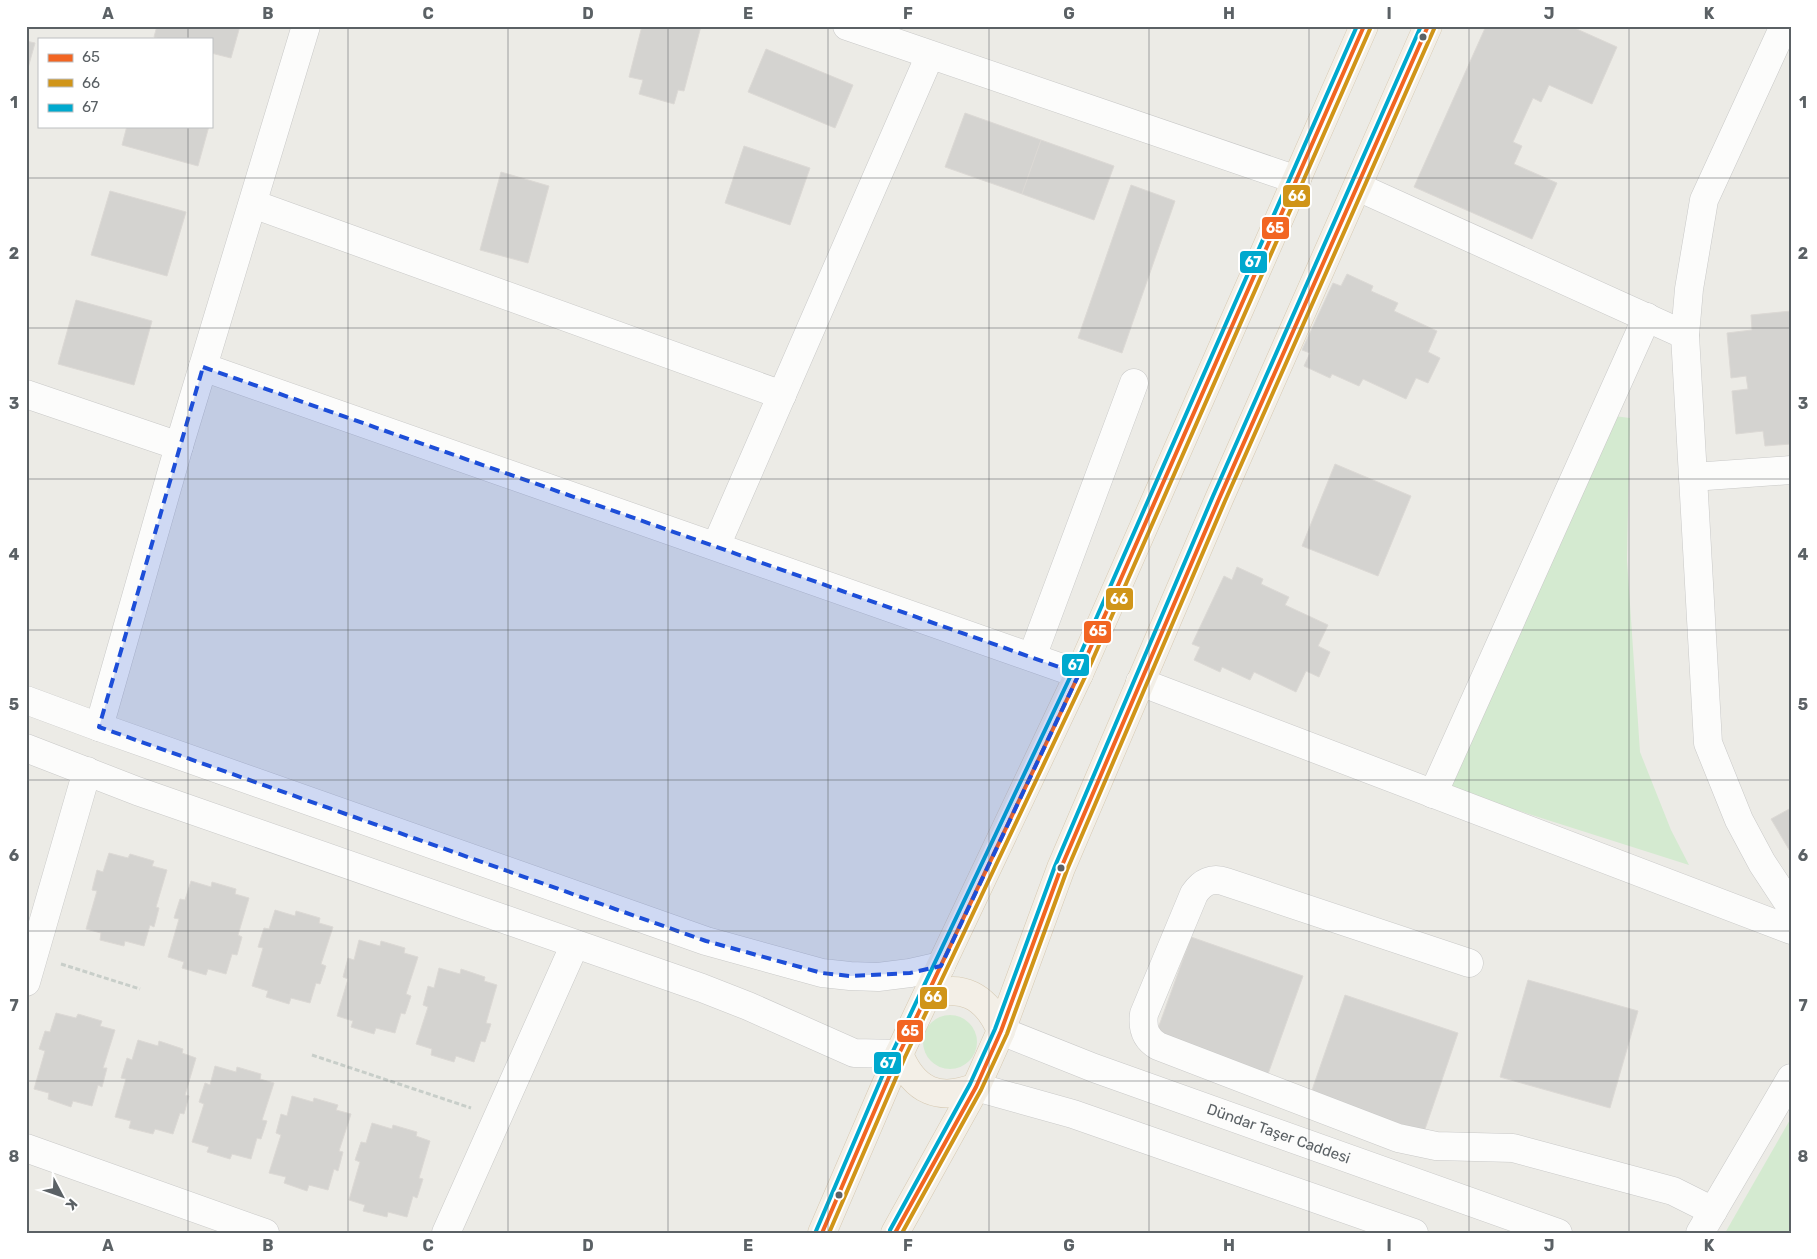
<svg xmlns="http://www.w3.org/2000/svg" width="1817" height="1259" viewBox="0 0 1817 1259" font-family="Rubik,sans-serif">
  <rect width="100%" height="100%" fill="#ecebe6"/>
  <g fill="#d4ead0">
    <path d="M1614,416l16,2 -3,142 13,192 31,78 18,35 -251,-80z"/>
    <circle cx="950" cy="1042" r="27"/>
    <path d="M1791,1118v115h-66z"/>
  </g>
  <g fill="#d4d3d0" stroke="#dcd9d5">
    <path d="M157,26h83l-9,32 -20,-5v-14h-51l-6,-2z"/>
    <path d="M642,26h59l-17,65 -6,-1 -4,14 -35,-10 4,-14 -14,-3z"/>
    <path d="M1486,26h84l47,21 -25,57 -43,-19 -8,17 -8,-4 -20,44 9,4 -8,18 43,19 -25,56 -118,-52z"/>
    <path d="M26,41l9,2 -9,32z"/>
    <path d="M766,49l87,36 -18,43 -87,-36z"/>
    <path d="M965,113l76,27 -19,54 -77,-27z"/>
    <path d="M127,126h82l-11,40 -76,-21z"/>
    <path d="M1041,140l73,26 -20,54 -72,-26z"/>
    <path d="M744,146l66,22 -20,57 -65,-22z"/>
    <path d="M501,172l48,14 -21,77 -48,-13z"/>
    <path d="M1131,185l44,16 -53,152 -44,-15z"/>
    <path d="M110,191l76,21 -19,64 -76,-21z"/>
    <path d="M1347,274l26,12 -2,5 27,12 -4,8 43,20 -9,21 12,6 -12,25 -12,-5 -10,21 -43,-20 -4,7 -27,-12 -2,4 -26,-12 6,-13 -8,-3 31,-67 8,3z"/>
    <path d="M76,300l76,21 -18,64 -76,-21z"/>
    <path d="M1791,311v133l-26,2 -2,-15 -27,3 -4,-43 16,-2 -2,-13 -15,2 -4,-45 25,-3 -1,-15z"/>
    <path d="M1335,464l76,32 -33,80 -76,-30z"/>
    <path d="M1237,567l26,12 -2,5 28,13 -4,8 43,20 -10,21 12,6 -11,25 -13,-6 -10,21 -42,-20 -4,8 -28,-13 -2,5 -26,-12 6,-13 -8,-3 32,-68 8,4z"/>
    <path d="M1791,808v45l-20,-34z"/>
    <path d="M109,853l19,5 2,-4 24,7 -2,5 15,4 -11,37 3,1 -5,19 -4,-2 -6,21 -19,-5 -1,5 -24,-6 1,-7 -15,-4 11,-38 -5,-1 5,-20 6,2z"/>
    <path d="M191,881l20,6 1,-5 24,7 -1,5 14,4 -11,37 4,2 -5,18 -5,-1 -6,20 -18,-5 -2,6 -24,-7 2,-6 -16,-5 11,-38 -5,-1 6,-19 5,1z"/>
    <path d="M275,910l20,6 1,-5 24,7 -1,5 14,4 -12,37 5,2 -6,18 -4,-1 -6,20 -19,-5 -2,6 -23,-7 2,-6 -16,-5 11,-38 -5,-1 6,-19 5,1z"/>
    <path d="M1191,937l112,39 -35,98 -112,-40z"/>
    <path d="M359,940l21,6 1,-5 24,7 -1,5 14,4 -12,37 5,2 -6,18 -4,-1 -6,20 -19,-5 -2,6 -23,-7 2,-6 -16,-5 11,-37 -5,-2 5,-19 6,2z"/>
    <path d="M439,968l21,6 1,-5 24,8 -1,4 13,4 -11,38 5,1 -6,18 -4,-1 -7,21 -18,-6 -2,6 -23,-7 1,-6 -16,-5 12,-37 -5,-2 5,-19 6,2z"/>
    <path d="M1528,980l110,31 -28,97 -110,-31z"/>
    <path d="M1345,995l113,38 -34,99 -113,-39z"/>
    <path d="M56,1013l20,5 2,-4 24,7 -2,5 15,4 -12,38h4l-5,19 -4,-2 -6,21 -19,-5 -2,6 -23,-8 1,-6 -15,-4 11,-38 -6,-2 6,-18 5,1z"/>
    <path d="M138,1040l20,6 1,-5 24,8 -1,4 14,5 -11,37 4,1 -5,18 -4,-1 -7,21 -18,-5 -2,5 -24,-6 2,-7 -16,-4 11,-38 -5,-1 6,-20 5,2z"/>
    <path d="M215,1066l21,6 1,-5 24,7 -1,5 14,4 -12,37 5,1 -6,18 -4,-1 -6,21 -19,-5 -2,5 -23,-7 2,-5 -17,-5 12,-38 -5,-2 6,-19 5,2z"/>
    <path d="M292,1096l21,6 1,-4 24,7 -2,5 15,4 -12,37 4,1 -5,19 -4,-2 -6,21 -19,-5 -2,6 -23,-8 2,-6 -17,-4 12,-38 -5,-2 5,-19 6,2z"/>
    <path d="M372,1123l20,6 1,-4 24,7 -1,4 14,5 -11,37 4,1 -6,19 -4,-2 -6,21 -19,-5 -1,5 -24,-6 2,-6 -16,-5 11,-38 -5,-2 6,-18 5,1z"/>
  </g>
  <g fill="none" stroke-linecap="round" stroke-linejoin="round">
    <defs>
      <g id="minor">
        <path d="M847,26l450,154"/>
        <path d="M1784,26l-80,174 -15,89 -4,46 23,408 31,77 23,43 29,44"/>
        <path d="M1358,187l327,148"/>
        <path d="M253,204l529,191"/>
        <path d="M203,367l876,307"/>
        <path d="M26,394l153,52"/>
        <path d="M1693,477l98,-7"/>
        <path d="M716,546l214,-491"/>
        <path d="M1032,657l102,-274"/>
        <path d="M1140,682l651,248"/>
        <path d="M26,700l73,27 607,214 116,32 28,3 28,1 32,-4 31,-7"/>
        <path d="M99,727l80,-281 127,-420"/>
        <path d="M26,748l111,43 565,197 46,18 106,47 45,1"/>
        <path d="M1433,794l214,-477"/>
        <path d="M1469,963l-243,-81c-14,-5 -24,0 -32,12l-50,120c-2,15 2,25 14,32l240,92 38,8 77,2 160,43 40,20"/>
        <path d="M26,982l61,-211"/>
        <path id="s1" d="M1001,1031l93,37 464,165"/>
        <path d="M976,1087l97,27 341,119"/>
        <path d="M26,1148l239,85"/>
        <path d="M446,1233l129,-289"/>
        <path d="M1700,1233l91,-155"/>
      </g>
      <g id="major">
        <path d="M926,998c35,-17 61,-1 75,33"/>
        <path d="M899,1054c15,37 40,48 77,33"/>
        <path d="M822,1233l77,-179 180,-380 285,-648"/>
        <path d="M895,1233l81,-146 25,-56 60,-163 158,-369 209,-473"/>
      </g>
    </defs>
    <use href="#minor" stroke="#c9c9c8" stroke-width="29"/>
    <use href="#major" stroke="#d6c9b2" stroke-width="29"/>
    <g stroke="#c8cec9" stroke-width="3" stroke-dasharray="5 2.5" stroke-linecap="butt">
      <path d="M61,964l79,25"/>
      <path d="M312,1055l159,53"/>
    </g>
    <use href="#minor" stroke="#fcfcfb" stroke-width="28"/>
    <use href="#major" stroke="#f3efe7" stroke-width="28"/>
    <defs>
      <g id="bus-1">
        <path d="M822,1233l77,-179 180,-380 285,-648"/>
        <path d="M895,1233l81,-146 25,-56 60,-163 158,-369 209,-473"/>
      </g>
      <g id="bus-2">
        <path d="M829,1233l76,-176 180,-380 285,-648"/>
        <path d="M902,1233l79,-143 26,-56 60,-164 158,-369 209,-472"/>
      </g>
      <g id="bus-3">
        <path d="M890,1230l80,-146 25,-55 60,-163 158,-370 208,-470"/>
        <path d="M816,1231l77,-180 180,-380 284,-645"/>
      </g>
    </defs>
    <use href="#bus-1" stroke="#fff" stroke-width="8"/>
    <use href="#bus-2" stroke="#fff" stroke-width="8"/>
    <use href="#bus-3" stroke="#fff" stroke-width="8"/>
    <use href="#bus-1" stroke="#f26522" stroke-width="4"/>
    <use href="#bus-2" stroke="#d09519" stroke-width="4"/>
    <use href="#bus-3" stroke="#00a9ce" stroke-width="4"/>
  </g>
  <path fill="#1d4ed8" fill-opacity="0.2" stroke="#1d4ed8" stroke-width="4" stroke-dasharray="10 6" stroke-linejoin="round" d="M203,367l876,307 -138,292 -31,7 -60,3 -28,-3 -116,-32 -607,-214z"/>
  <path fill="none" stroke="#5b6165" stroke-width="1" stroke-opacity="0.55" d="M188,26v13M348,26v1207M508,26v1207M668,26v1207M828,26v1207M989,26v1207M1149,26v1207M1309,26v1207M1469,26v1207M1629,26v1207M188,126v1107M26,178h1765M26,328h1765M26,479h1765M26,630h1765M26,780h1765M26,931h1765M26,1081h1765"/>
  <g fill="#5b6165" stroke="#fff" stroke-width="2">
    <circle cx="1423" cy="37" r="4.5"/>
    <circle cx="1061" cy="868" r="4.5"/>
    <circle cx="839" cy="1195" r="4.5"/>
  </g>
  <g text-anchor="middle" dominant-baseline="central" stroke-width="5" stroke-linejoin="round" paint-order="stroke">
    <g font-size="15" fill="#5b6165" stroke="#fff">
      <text stroke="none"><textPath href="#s1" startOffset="296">Dündar Taşer Caddesi</textPath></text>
    </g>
  </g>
  <g stroke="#fff" stroke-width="2">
    <rect x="1282" y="184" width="29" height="24" rx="5" fill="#d09519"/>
    <rect x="1261" y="216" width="29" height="24" rx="5" fill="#f26522"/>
    <rect x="1239" y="250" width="29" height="24" rx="5" fill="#00a9ce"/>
    <rect x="1105" y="587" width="29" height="24" rx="5" fill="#d09519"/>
    <rect x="1083" y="620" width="29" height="24" rx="5" fill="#f26522"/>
    <rect x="1061" y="653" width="29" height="24" rx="5" fill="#00a9ce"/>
    <rect x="919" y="986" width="29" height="24" rx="5" fill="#d09519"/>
    <rect x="896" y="1019" width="28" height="24" rx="5" fill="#f26522"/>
    <rect x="873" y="1051" width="29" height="24" rx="5" fill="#00a9ce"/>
  </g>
  <g font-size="14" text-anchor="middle" font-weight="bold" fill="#fff">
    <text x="1297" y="201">66</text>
    <text x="1275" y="233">65</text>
    <text x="1253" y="267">67</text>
    <text x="1119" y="604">66</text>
    <text x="1098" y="636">65</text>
    <text x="1076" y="670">67</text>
    <text x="933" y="1002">66</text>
    <text x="910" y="1036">65</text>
    <text x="888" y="1068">67</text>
  </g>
  <rect width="1817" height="1259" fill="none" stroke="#ffffff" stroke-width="55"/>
  <rect x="38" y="38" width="175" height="90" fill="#ffffff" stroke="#bdc0c1"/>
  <rect x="48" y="54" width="25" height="8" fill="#f26522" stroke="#bdc0c1"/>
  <text x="82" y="62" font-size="15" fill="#5b6165">65</text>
  <rect x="48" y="79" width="25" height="8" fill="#d09519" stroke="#bdc0c1"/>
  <text x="82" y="88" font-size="15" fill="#5b6165">66</text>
  <rect x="48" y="104" width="25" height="8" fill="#00a9ce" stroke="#bdc0c1"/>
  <text x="82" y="112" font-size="15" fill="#5b6165">67</text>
  <g transform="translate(62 1196) rotate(131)" stroke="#ffffff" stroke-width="4" paint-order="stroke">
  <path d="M0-4L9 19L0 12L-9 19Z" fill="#5b6165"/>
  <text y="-8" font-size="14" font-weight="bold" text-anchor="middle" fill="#5b6165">K</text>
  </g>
  <rect x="28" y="28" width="1762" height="1204" fill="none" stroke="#5b6165" stroke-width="2"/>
  <g font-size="16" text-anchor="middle" font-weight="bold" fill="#5b6165">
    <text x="108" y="19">A</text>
    <text x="268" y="19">B</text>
    <text x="428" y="19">C</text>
    <text x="588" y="19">D</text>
    <text x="748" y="19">E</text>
    <text x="908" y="19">F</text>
    <text x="1069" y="19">G</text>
    <text x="1229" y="19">H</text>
    <text x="1389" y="19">I</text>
    <text x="1549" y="19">J</text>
    <text x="1709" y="19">K</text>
    <text x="14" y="108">1</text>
    <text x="1803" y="108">1</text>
    <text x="14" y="259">2</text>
    <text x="1803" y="259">2</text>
    <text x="14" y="409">3</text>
    <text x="1803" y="409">3</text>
    <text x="14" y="560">4</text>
    <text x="1803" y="560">4</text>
    <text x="14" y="710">5</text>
    <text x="1803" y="710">5</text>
    <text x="14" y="861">6</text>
    <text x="1803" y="861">6</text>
    <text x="14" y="1011">7</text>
    <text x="1803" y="1011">7</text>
    <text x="14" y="1162">8</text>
    <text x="1803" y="1162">8</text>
    <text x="108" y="1251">A</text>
    <text x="268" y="1251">B</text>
    <text x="428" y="1251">C</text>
    <text x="588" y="1251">D</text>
    <text x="748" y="1251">E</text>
    <text x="908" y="1251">F</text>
    <text x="1069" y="1251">G</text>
    <text x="1229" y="1251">H</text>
    <text x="1389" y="1251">I</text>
    <text x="1549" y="1251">J</text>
    <text x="1709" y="1251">K</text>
  </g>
</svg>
